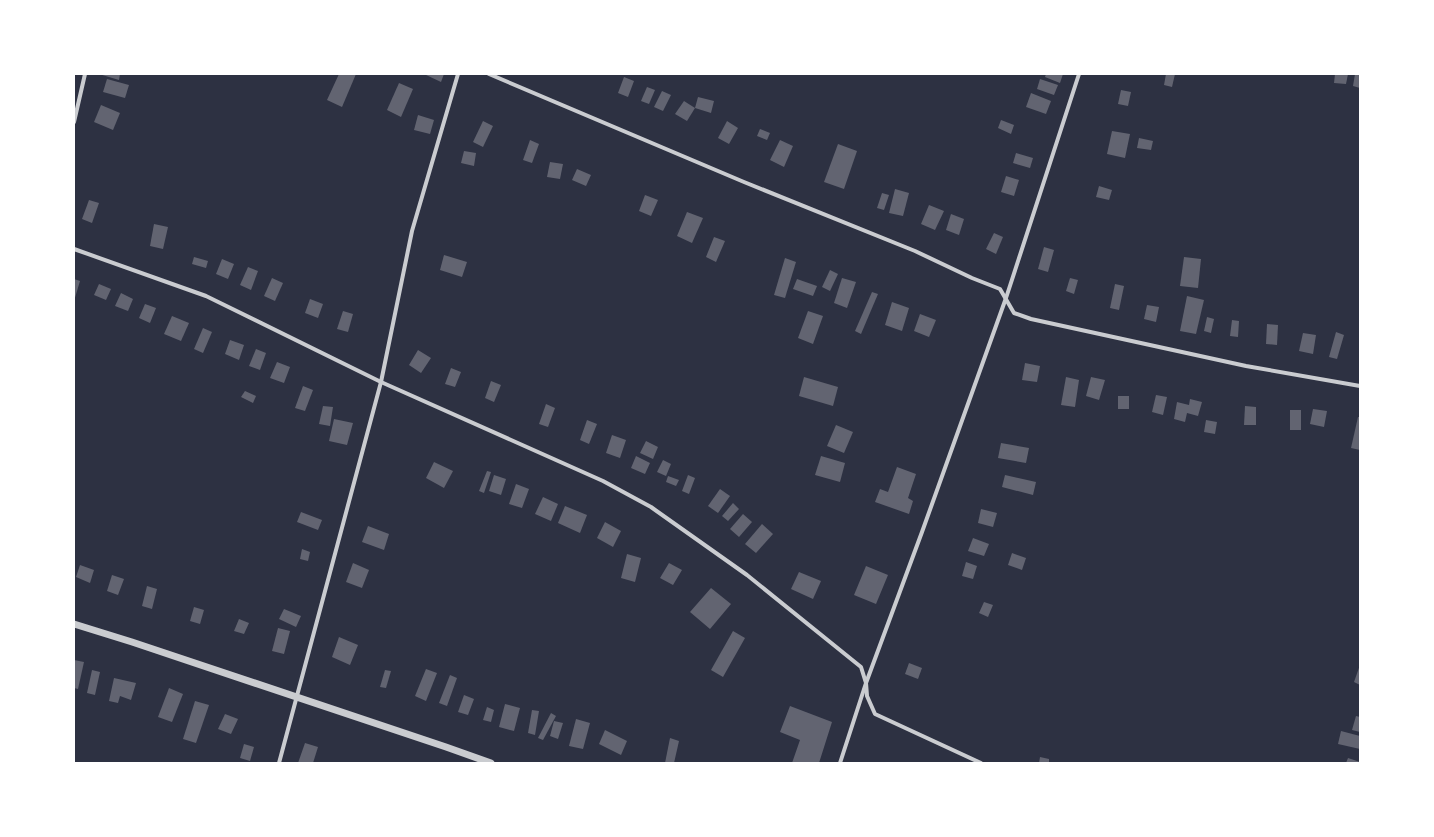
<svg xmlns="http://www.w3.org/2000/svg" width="1434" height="837" viewBox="0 0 1434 837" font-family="'Alegreya Sans',sans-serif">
  <rect width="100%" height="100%" fill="#2d3142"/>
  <g fill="#626471">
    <path d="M99,74h21l-1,6z"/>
    <path d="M339,74h17l-14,33 -15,-7z"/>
    <path d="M424,74h20l-3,8z"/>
    <path d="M1046,74h17l-3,9 -15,-6z"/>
    <path d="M1166,74h9l-3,13 -8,-2z"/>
    <path d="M1335,74h13l-2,10 -12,-1z"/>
    <path d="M1355,74h5v14l-7,-2z"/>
    <path d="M624,77l10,4 -6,16 -10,-4z"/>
    <path d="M107,79l22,6 -4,13 -22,-6z"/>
    <path d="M1040,79l18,6 -4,10 -17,-6z"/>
    <path d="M399,83l14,6 -12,28 -14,-7z"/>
    <path d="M647,87l8,3 -6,14 -8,-3z"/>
    <path d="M1121,90l10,2 -3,14 -10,-2z"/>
    <path d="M662,91l9,4 -8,16 -9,-4z"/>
    <path d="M1031,93l20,8 -5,13 -20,-7z"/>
    <path d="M698,97l16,4 -3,12 -16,-5z"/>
    <path d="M684,101l11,7 -8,13 -12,-7z"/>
    <path d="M101,105l19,8 -7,17 -19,-8z"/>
    <path d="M418,115l16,5 -4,14 -16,-4z"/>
    <path d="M1001,120l13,5 -3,9 -13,-6z"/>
    <path d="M483,121l10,5 -10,21 -10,-5z"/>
    <path d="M727,121l11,7 -9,16 -11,-6z"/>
    <path d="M760,129l10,4 -3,7 -10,-4z"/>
    <path d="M1112,131l18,3 -5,24 -18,-4z"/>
    <path d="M1139,138l14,3 -2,9 -14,-2z"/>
    <path d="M530,140l9,4 -7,19 -9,-3z"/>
    <path d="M780,140l13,6 -9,21 -14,-7z"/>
    <path d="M838,144l19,7 -13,38 -20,-7z"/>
    <path d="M464,151l12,2 -2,13 -13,-3z"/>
    <path d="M1016,153l17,5 -3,10 -17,-5z"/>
    <path d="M550,162l13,2 -3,15 -13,-2z"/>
    <path d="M577,169l14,6 -5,11 -14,-6z"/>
    <path d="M1006,176l13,4 -5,16 -13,-4z"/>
    <path d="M1099,186l13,4 -3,10 -13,-3z"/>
    <path d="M895,189l14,4 -6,23 -14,-3z"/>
    <path d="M882,193l7,2 -5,15 -7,-2z"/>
    <path d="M645,195l13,5 -7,16 -12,-5z"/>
    <path d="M89,200l10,3 -7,20 -10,-4z"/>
    <path d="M929,205l15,6 -9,19 -14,-6z"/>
    <path d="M687,212l16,6 -11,25 -15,-7z"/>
    <path d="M951,214l13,5 -5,16 -13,-5z"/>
    <path d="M154,224l14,3 -5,22 -13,-3z"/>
    <path d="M994,233l9,4 -7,17 -10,-5z"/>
    <path d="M714,237l11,4 -9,21 -10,-5z"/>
    <path d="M1044,247l10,3 -6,22 -10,-3z"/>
    <path d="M444,255l23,7 -5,15 -22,-7z"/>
    <path d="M194,257l14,4 -2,7 -14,-4z"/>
    <path d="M1184,257l17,2 -3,29 -18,-2z"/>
    <path d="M785,258l11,4 -11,36 -11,-3z"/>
    <path d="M222,259l12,5 -6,15 -12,-5z"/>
    <path d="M248,267l10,4 -7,19 -11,-5z"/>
    <path d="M830,270l8,4 -8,17 -8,-4z"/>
    <path d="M272,278l11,5 -8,18 -11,-5z"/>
    <path d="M842,278l14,4 -9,26 -13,-5z"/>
    <path d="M1070,278l8,2 -4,14 -8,-3z"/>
    <path d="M74,279l6,2 -6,20z"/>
    <path d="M797,279l20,7 -4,10 -20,-7z"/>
    <path d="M99,284l12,5 -5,11 -12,-5z"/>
    <path d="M1115,284l9,2 -5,24 -9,-2z"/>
    <path d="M872,292l6,2 -17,40 -6,-3z"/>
    <path d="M121,293l12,6 -5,12 -13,-5z"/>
    <path d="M1187,296l17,4 -8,34 -16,-3z"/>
    <path d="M310,299l13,5 -5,14 -13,-5z"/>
    <path d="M892,302l17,6 -7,23 -17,-6z"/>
    <path d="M145,304l11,4 -6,15 -11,-5z"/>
    <path d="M1147,305l12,2 -3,15 -12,-3z"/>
    <path d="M343,311l10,3 -5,18 -11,-3z"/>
    <path d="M808,311l15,5 -10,28 -15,-6z"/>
    <path d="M920,314l16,6 -7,17 -15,-6z"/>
    <path d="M172,316l17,7 -8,18 -17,-7z"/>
    <path d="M1207,317l7,2 -3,14 -7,-2z"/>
    <path d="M1232,320l7,1 -1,16 -8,-1z"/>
    <path d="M1267,324l11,1 -1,20 -11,-1z"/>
    <path d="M203,328l9,4 -9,21 -9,-4z"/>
    <path d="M1336,332l8,3 -7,24 -8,-2z"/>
    <path d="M1303,333l13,2 -3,19 -14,-3z"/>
    <path d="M230,340l14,5 -5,15 -14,-6z"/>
    <path d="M256,349l10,4 -6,17 -11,-4z"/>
    <path d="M418,350l13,8 -10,15 -12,-8z"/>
    <path d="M277,362l13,5 -6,16 -14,-5z"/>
    <path d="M1025,363l15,3 -3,16 -15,-2z"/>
    <path d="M451,368l10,4 -6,15 -10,-3z"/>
    <path d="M804,377l34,10 -5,19 -34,-10z"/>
    <path d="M1066,377l13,3 -4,27 -14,-2z"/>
    <path d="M1091,377l14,3 -6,20 -13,-4z"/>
    <path d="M491,381l10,4 -7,17 -9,-4z"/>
    <path d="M303,386l10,4 -8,21 -10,-3z"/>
    <path d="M245,391l11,5 -3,7 -12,-6z"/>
    <path d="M1156,395l11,2 -4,18 -11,-3z"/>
    <rect x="1118" y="396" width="11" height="13"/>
    <path d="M1190,399l12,3 -4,14 -11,-3 -2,9 -11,-3 3,-17 12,3z"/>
    <path d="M546,404l9,4 -7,19 -9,-3z"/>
    <path d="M323,406l10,1 -3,19 -11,-2z"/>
    <path d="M1245,406l11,1v18h-12z"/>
    <path d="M1313,409l14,2 -3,16 -14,-3z"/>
    <rect x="1290" y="410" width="11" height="20"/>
    <path d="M1358,417h2v33l-9,-2z"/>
    <path d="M334,419l19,4 -6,22 -18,-4z"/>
    <path d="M587,420l10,4 -8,20 -9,-4z"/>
    <path d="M1206,420l11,2 -2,12 -11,-2z"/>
    <path d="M836,425l17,7 -9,21 -17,-7z"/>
    <path d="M612,435l14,5 -6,18 -14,-5z"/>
    <path d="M646,441l12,6 -5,12 -13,-6z"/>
    <path d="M1001,443l28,5 -3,15 -28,-5z"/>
    <path d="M636,456l14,7 -5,11 -14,-6z"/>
    <path d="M821,456l24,7 -5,19 -25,-7z"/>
    <path d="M663,460l8,4 -5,12 -9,-4z"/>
    <path d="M434,462l19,9 -9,17 -18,-10z"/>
    <path d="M897,467l19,7 -8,24 5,3 -4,13 -34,-12 5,-13 8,3z"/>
    <path d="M487,471l4,1 -7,21 -5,-2z"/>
    <path d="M494,475l12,4 -5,16 -12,-4z"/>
    <path d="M688,475l7,3 -6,16 -7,-3z"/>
    <path d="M1005,475l31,7 -3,13 -31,-8z"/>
    <path d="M668,476l11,4 -3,6 -10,-4z"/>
    <path d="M516,484l13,5 -7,19 -13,-4z"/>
    <path d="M720,489l10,7 -12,17 -10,-7z"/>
    <path d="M543,497l15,7 -7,17 -16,-7z"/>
    <path d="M733,503l6,6 -11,12 -6,-5z"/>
    <path d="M565,506l22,9 -7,18 -22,-10z"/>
    <path d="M981,509l16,4 -4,14 -15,-4z"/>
    <path d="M301,512l21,8 -4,10 -21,-8z"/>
    <path d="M743,514l9,8 -13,15 -9,-8z"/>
    <path d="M605,522l16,9 -8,16 -16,-9z"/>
    <path d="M762,524l11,10 -17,19 -11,-9z"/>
    <path d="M368,526l21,8 -5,16 -22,-8z"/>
    <path d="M973,538l16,6 -5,12 -16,-5z"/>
    <path d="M302,549l8,3 -2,9 -8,-2z"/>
    <path d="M1012,553l14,5 -4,12 -14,-5z"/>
    <path d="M627,554l14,4 -6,24 -14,-4z"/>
    <path d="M966,562l11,4 -4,13 -11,-3z"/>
    <path d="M353,563l16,7 -7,18 -16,-6z"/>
    <path d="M669,563l13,7 -9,15 -13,-7z"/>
    <path d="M80,565l14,5 -4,13 -14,-6z"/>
    <path d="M866,566l22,9 -12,29 -22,-9z"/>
    <path d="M799,572l22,9 -8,18 -22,-10z"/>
    <path d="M112,575l12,4 -6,16 -11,-4z"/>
    <path d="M147,586l10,3 -5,20 -10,-3z"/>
    <path d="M711,588l20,16 -21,25 -20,-17z"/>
    <path d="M984,602l9,3 -5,12 -9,-4z"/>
    <path d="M194,607l10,3 -4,14 -10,-3z"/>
    <path d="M284,609l17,7 -5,11 -17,-8z"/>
    <path d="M239,619l10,4 -5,11 -10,-3z"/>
    <path d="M278,628l12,3 -6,23 -12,-3z"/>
    <path d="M733,631l12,7 -22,39 -12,-7z"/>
    <path d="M339,637l19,8 -8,20 -18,-8z"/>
    <path d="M74,660l10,2 -6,27 -4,-1z"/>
    <path d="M909,663l13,5 -4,11 -13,-5z"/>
    <path d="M1360,665v20l-6,-3z"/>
    <path d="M426,669l11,4 -11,28 -11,-5z"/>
    <path d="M92,670l8,2 -5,23 -8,-2z"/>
    <path d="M385,670l6,1 -5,17 -6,-1z"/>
    <path d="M450,675l7,3 -10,28 -8,-3z"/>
    <path d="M114,678l22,5 -5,17 -11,-4 -2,7 -9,-2z"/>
    <path d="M169,688l14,6 -11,28 -14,-5z"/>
    <path d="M464,695l10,4 -6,16 -10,-3z"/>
    <path d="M195,701l14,4 -13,38 -13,-4z"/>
    <path d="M505,704l15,4 -6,23 -15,-4z"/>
    <path d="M790,706l42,16 -13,41h-27l8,-23 -20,-8z"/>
    <path d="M487,707l7,3 -3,12 -8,-2z"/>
    <path d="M532,710l7,1 -4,24 -7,-2z"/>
    <path d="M551,713l5,3 -13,24 -5,-2z"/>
    <path d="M225,714l13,5 -7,15 -13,-5z"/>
    <path d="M1356,716l4,1v15l-8,-2z"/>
    <path d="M576,719l14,4 -7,26 -14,-3z"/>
    <path d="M554,721l9,2 -5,16 -8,-3z"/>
    <path d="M605,730l22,11 -6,14 -22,-11z"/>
    <path d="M1341,731l19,5v13l-22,-5z"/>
    <path d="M670,738l9,3 -5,22h-9z"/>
    <path d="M305,743l13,4 -5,16h-15z"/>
    <path d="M244,744l10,3 -4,14 -10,-3z"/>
    <path d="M1040,757l9,2v4h-10z"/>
    <path d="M1348,758l12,4v1h-14z"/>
  </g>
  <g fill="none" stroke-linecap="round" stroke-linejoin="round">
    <g stroke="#caccd0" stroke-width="4">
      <path d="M489,74l255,108 171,69 57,27 28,11 14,24 17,6 215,47 114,20"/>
      <path d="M74,122l11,-48"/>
      <path d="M74,249l132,47 175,86 222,99 48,26 96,68 114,92 5,16 1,13 8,18 106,49"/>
      <path d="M279,763l102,-381 31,-151 46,-157"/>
      <path d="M840,763l26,-80 56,-151 84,-234 73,-224"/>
    </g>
    <path stroke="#caccd0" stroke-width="7" d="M74,624l58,18 314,105 45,16"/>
  </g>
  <rect width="1434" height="837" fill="none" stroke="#ffffff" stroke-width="150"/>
</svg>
